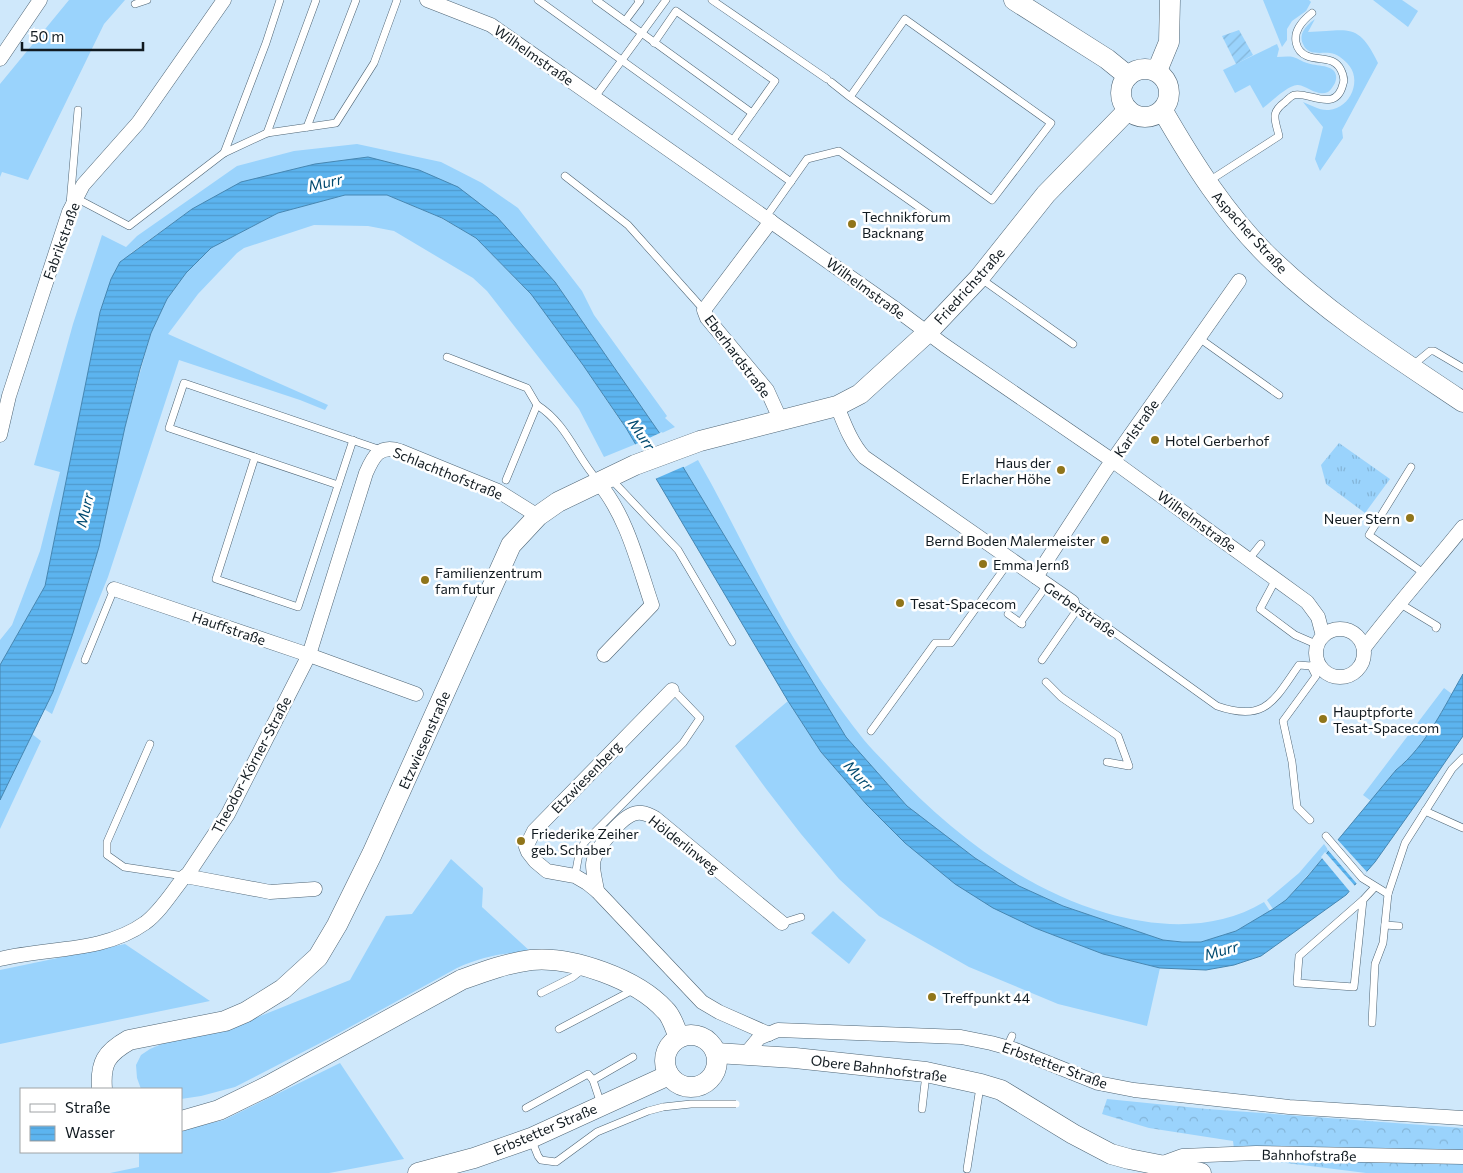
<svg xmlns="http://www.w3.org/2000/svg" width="1463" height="1173" viewBox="0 0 1463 1173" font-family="Commissioner,sans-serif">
  <defs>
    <pattern id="forest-crowns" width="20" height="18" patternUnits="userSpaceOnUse" patternTransform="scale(1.25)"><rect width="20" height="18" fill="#9ad3fc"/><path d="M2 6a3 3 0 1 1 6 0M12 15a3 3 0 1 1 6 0" fill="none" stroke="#84b5d8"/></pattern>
    <pattern id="park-tufts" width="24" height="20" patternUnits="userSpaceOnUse" patternTransform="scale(1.25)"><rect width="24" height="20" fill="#9ad3fc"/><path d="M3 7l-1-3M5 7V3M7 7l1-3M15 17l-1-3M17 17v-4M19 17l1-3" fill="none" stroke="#84b5d8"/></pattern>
    <pattern id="garden-furrows" width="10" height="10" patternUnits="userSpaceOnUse" patternTransform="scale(1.25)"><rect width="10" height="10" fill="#9ad3fc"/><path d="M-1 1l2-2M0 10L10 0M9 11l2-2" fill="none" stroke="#84b5d8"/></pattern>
    <pattern id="water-rules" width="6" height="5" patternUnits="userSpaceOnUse" patternTransform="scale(1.25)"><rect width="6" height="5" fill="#5cb4ef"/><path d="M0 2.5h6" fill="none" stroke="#4f9acd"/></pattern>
  </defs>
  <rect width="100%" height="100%" fill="#cfe8fb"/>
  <g fill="#9ad3fc">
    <path d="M69,0h56l-21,24 -76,156 -26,-8 -2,5v-93z"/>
    <path d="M1263,0h46l2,2 -5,9 -14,10 -5,8v11l-5,7z"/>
    <path d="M1373,0h29l16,11 -10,16z"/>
    <path d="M1315,19l-7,13c40,-1 50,-11 70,31l-36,67 1,8 -23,33 -5,-12 8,-32 -20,-25c8,3 17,9 26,8 22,-2 34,-31 18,-47 -5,-5 -10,-9 -17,-10 -10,-1 -22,3 -27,-9 -5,-11 4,-19 12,-25z"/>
    <path d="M1277,44l2,5 -2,8c5,0 11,-1 16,0 5,1 9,5 14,6 9,4 35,0 28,20 -2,3 -4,7 -7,9 -11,5 -20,-6 -30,-7 -9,-1 -27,17 -35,23l-13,-23 -15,8 -12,-23z"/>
    <path d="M357,144l84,18 41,21 36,25 64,83 12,24 73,101 -2,2 10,9 -15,7 -105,-152 -58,-65 -78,-47 -227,39 -61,44 -31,59 -55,274 -45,79v-25l12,-15 28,-74 20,-79 -26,-7 39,-141 29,-89 24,12 11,-11 100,-70 57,-15z"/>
    <path d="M345,195h42l54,23 35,20 55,56 52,71 53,79 -32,13 -25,-48 -92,-118 -14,-13 -79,-47 -26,-5 -54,-1 -70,23 -7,5 -39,41 -30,40 160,71 -3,5 -25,-10 -121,-40 -71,217 -56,137 -8,-5 9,-17 40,-123 32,-142 26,-94 16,-34 19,-26 25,-25 67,-35z"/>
    <path d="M698,460c31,54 57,111 88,165 23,39 49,79 78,115 8,10 18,19 27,29 59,63 131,119 215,144 52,15 110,18 158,-11l6,9 -34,20 -35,11h-19l-19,-2 -100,-34 -44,-20 -44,-28 -50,-37 -18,-15 -61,-69 -163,-269z"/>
    <path d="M1444,688l8,6 -18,31 -26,36 -12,9 -25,31 -8,-6z"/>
    <path d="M788,701l33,51 45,52 39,39 130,85 68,26 57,14 -13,58 -89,-22 -89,-37 -90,-51 -40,-37 -38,-45 -34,-44 -32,-44z"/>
    <path d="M32,734l9,7 -41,88v-30z"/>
    <path d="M1324,844l5,7 -43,49 -13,9 -6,-9 32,-27z"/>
    <path d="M451,859l32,29 -1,19 49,45c-29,1 -47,4 -74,16l-127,70 -95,49 -34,9 -20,3v-10h-40l-4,-11 -1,-13 5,-10 9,-6 14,-6 79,-20 107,-43 36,-64 26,-2z"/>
    <path d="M833,911l33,29 -17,24 -38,-31z"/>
    <path d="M125,944l85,57 -210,43v-74z"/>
    <path d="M340,1063l64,96 -75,14h-219l29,-6v-15h42v-22l43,-10z"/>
  </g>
  <path fill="url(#forest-crowns)" d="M1107,1099l100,10 256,19v45h-97l-120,-15 -12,-9 -1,-8 -84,-13 -47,-14z"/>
  <path fill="url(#park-tufts)" d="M1339,443l51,36 -25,34 -39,-29 -5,-19z"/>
  <path fill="url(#garden-furrows)" d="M1239,30l14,25 -17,9 -14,-28z"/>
  <path fill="url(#water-rules)" stroke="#4686b1" d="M368,157l51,13 39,17 39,30 58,65 128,185 163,270 61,69 68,52 44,28 44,20 100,34 19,2h19l35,-11 37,-22 13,-9 22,-24 88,-106c30,-24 48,-63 67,-96v62l-44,64 -44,62 -29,33 -85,61 -27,9 -28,5 -46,-2 -57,-14 -68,-26 -42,-20 -38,-24 -50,-41 -39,-39 -45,-52 -33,-51 -162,-273 -43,-63 -52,-71 -55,-56 -34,-20 -55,-23h-42l-67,18 -67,35 -25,25 -19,26 -16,34 -11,36 -15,58 -26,120 -26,86 -20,59 -53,108v-135l45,-79 55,-274 11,-33 9,-17 72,-53 49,-27 74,-18z"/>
  <g fill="#cfe8fb">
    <path d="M662,432l23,34 -30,13 -21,-34z"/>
    <path d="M1336,838l31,34 -10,12 -30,-35z"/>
    <path d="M1325,852l31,35 -5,6 -30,-36z"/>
  </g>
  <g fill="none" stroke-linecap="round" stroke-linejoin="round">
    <defs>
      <g id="lane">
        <path d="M538,0l253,182"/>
        <path d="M596,0l156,113"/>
        <path d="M712,0l115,79"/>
        <path d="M135,4l12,-4"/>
        <path d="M625,21l15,-20 -2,-1"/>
        <path d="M654,43l22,-32 99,70 -42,59"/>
        <path d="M831,82l19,15 142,103 59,-77 -146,-104 -55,78"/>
        <path d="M595,97l71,-97"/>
        <path d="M307,127l49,-127"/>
        <path d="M267,133l49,-133"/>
        <path d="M224,153l42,-110 14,-43"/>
        <path d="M565,176l63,49 76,85"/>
        <path d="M1209,181l70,-45c-4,-17 -9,-23 6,-34 2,-2 6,-6 9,-7 14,-4 42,19 49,-11 2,-5 0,-10 -2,-14 -7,-14 -21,-9 -34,-14 -12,-5 -14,-19 -8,-29 3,-5 8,-10 13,-14"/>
        <path d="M76,198l53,28 95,-73 43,-20 69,-10 38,-60 23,-63"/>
        <path d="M70,204l8,-94"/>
        <path d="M766,217l41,-58 32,-8 91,64"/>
        <path d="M980,278l93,66"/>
        <path d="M1199,338l80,57"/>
        <path d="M447,357l80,31 10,17"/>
        <path d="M1413,365l17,-14h4l29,17"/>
        <path d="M255,457l-39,122 82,28 55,-167"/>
        <path d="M1411,467l-42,68 56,39"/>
        <path d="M611,479l67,71 54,92"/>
        <path d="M506,480l31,-75c30,19 39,51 61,76"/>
        <path d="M338,485l-169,-57 15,-45 197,67"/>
        <path d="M1249,559l12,-15"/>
        <path d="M1276,579l-16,30 35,26 23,10"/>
        <path d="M1072,602l145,104c49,17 57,-6 82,-41l12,1 7,-4"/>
        <path d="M1399,603l38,23 -1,2"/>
        <path d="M1008,614l14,10"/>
        <path d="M1020,623l27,-38"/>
        <path d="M85,660l29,-71"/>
        <path d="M1042,660l37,-53"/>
        <path d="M1046,682l15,15 57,39 11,30 -22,-4"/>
        <path d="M871,731l64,-88h16l60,-84"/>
        <path d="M150,744l-43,98v13l17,12 60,9"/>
        <path d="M1425,811l38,17"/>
        <path d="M1310,820l-13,-13 -5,-45 -9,-41 33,-45 -5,-10"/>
        <path d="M1326,836l36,42 26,16"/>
        <path d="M575,876l4,-22 5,-11 99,-100 17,-25 -22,-23"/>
        <path d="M1363,900l-9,87 -57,-4 2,-27 64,-56 12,-13"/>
        <path d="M782,923l19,-6"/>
        <path d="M1385,925l14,1"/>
        <path d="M541,993l32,-16 10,-8"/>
        <path d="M1372,1023l3,-59 8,-21 5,-49 17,-51 47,-74 11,-11"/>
        <path d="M559,1029l74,-39"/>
        <path d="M1007,1047l5,-11"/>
        <path d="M593,1080l8,24"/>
        <path d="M526,1108l62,-34 5,6 40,-23"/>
        <path d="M922,1109l4,-35"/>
        <path d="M532,1141l6,15 3,4 15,2 41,-30 51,-21 15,-4"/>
        <path d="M967,1169l13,-82"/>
      </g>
      <g id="street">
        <path d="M427,0l64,25 406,285 47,35 169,116 194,141 11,15 5,19"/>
        <path d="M0,59l40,-59"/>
        <path d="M771,221l-67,89 3,8 60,72 14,31"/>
        <path d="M837,406c7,17 14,37 27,51l208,145"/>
        <path d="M0,435l9,-39 60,-184 14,-27 55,-62 86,-123"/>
        <path d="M598,482c29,34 40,82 54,123l-48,50"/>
        <path d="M1036,577l69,-106 134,-190"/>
        <path d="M114,589l195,66 107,39"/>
        <circle cx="1340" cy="653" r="24"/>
        <path d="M1364,648c32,-42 66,-80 99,-121"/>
        <path d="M672,690l-138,141 -8,16 2,5 7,9 12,10 28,5 12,7 10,8 105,111 17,10 50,22"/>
        <path d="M186,877l42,-63 81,-159 57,-182c7,-16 13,-29 34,-22l98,40 40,25"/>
        <path d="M597,891c-1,-8 -4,-18 -4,-26 0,-14 27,-46 40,-51 8,-3 14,0 22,4l127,105"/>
        <path d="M0,959c47,-12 103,-6 145,-36 16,-12 27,-31 40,-47l85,16 45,-3"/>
        <path d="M745,1055l14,-17 19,-8 183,7 30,6 22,6 85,34 36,7 155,17 174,11"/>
        <path d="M1160,1164l22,-8 74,-3 207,4"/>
      </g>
      <g id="secondary">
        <path d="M1014,0l93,59 21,17"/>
        <circle cx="1145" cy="93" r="24"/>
        <path d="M1157,71l12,-29 1,-42"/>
        <path d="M1163,111c30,52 63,104 106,146 59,57 127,100 194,145"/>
        <circle cx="691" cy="1061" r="26"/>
        <path d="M716,1053l79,5 131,14 55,12 20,6 72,44 38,20 18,5 72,14"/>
        <path d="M102,1089c-2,-26 4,-36 27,-49l96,-19 21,-9 37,-23 35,-32 19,-32 35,-71 139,-309 27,-29 20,-14 77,-37 65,-24 137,-35 23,-12 67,-61 52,-55 67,-84 82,-84"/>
        <path d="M181,1121l38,-11 49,-24 193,-106c22,-8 46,-17 70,-20 41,-4 106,19 134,50 7,6 10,19 14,27"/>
        <path d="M418,1173l56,-15 57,-20 138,-63"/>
      </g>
    </defs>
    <use href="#lane" stroke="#4f6575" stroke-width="8"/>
    <use href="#street" stroke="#4f6575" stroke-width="15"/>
    <use href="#secondary" stroke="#4f6575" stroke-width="21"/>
    <use href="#lane" stroke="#fff" stroke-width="7"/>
    <use href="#street" stroke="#fff" stroke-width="14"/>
    <use href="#secondary" stroke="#fff" stroke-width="20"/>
    <defs>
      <path id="lane-bridge" d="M663,1107l28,-3h45"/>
    </defs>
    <use href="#lane-bridge" stroke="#4f6575" stroke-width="8" stroke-linecap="butt"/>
    <use href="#lane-bridge" stroke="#fff" stroke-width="7"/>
  </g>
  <g fill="#90751a" stroke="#fff" stroke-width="2">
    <circle cx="852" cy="224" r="5"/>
    <circle cx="1155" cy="440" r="5"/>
    <circle cx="1061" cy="470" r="5"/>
    <circle cx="1410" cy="518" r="5"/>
    <circle cx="1105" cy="540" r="5"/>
    <circle cx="983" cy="564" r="5"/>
    <circle cx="425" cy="580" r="5"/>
    <circle cx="900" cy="603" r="5"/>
    <circle cx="1323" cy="719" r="5"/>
    <circle cx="521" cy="841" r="5"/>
    <circle cx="932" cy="997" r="5"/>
  </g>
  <g text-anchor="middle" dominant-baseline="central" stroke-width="5" stroke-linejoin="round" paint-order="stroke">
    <g font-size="14" fill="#111a20" stroke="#fff">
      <text transform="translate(534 55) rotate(35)">Wilhelmstraße</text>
      <text transform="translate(1250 232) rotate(48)">Aspacher Straße</text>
      <text transform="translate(61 241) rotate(-70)">Fabrikstraße</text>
      <text transform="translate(969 286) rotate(-48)">Friedrichstraße</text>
      <text transform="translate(866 288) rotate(36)">Wilhelmstraße</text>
      <text transform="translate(738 356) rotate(53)">Eberhardstraße</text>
      <text transform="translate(1136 428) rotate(-55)">Karlstraße</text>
      <text transform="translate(448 473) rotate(22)">Schlachthofstraße</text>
      <text transform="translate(1197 521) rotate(36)">Wilhelmstraße</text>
      <text transform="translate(1080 609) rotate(35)">Gerberstraße</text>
      <text transform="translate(229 628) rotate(19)">Hauffstraße</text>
      <text transform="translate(424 740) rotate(-66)">Etzwiesenstraße</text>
      <text transform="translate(251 765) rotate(-62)">Theodor-Körner-Straße</text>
      <text transform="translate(586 777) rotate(-46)">Etzwiesenberg</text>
      <text transform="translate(684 844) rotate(38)">Hölderlinweg</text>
      <text transform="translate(1055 1065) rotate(20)">Erbstetter Straße</text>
      <text transform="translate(879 1068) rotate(7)">Obere Bahnhofstraße</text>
      <text transform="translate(545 1129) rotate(-23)">Erbstetter Straße</text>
      <text transform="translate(1309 1155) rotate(1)">Bahnhofstraße</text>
    </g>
    <g font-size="14" fill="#111a20" stroke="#fff" text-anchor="start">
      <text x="862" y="216">Technikforum<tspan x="862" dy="16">Backnang</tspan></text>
      <text x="1165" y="440">Hotel Gerberhof</text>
      <text x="1051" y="462" text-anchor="end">Haus der<tspan x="1051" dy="16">Erlacher Höhe</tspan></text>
      <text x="1400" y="518" text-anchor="end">Neuer Stern</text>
      <text x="1095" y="540" text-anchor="end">Bernd Boden Malermeister</text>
      <text x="993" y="564">Emma Jernß</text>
      <text x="435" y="572">Familienzentrum<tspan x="435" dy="16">fam futur</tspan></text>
      <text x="910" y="603">Tesat-Spacecom</text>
      <text x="1333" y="711">Hauptpforte<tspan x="1333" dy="16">Tesat-Spacecom</tspan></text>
      <text x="531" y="833">Friederike Zeiher<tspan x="531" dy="16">geb. Schaber</tspan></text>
      <text x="942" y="997">Treffpunkt 44</text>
    </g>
    <g font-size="15" font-style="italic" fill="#004a70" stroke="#fff">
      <text transform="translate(325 182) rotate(-13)">Murr</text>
      <text transform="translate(642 434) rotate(55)">Murr</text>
      <text transform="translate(84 510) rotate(-77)">Murr</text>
      <text transform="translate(859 775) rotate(47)">Murr</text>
      <text transform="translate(1221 950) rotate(-16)">Murr</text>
    </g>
  </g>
  <rect x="20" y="1088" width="162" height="65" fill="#ffffff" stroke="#a0a3a6"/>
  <rect x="30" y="1104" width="25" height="8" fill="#ffffff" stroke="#a0a3a6"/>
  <text x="65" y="1113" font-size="15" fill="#111a20">Straße</text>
  <rect x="30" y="1126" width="25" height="15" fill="url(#water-rules)" stroke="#a0a3a6"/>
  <text x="65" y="1138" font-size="15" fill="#111a20">Wasser</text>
  <path d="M22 42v8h121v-8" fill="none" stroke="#111a20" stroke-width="2.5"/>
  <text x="30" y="42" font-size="15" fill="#111a20" stroke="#ffffff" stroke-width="4" paint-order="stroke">50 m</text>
</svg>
